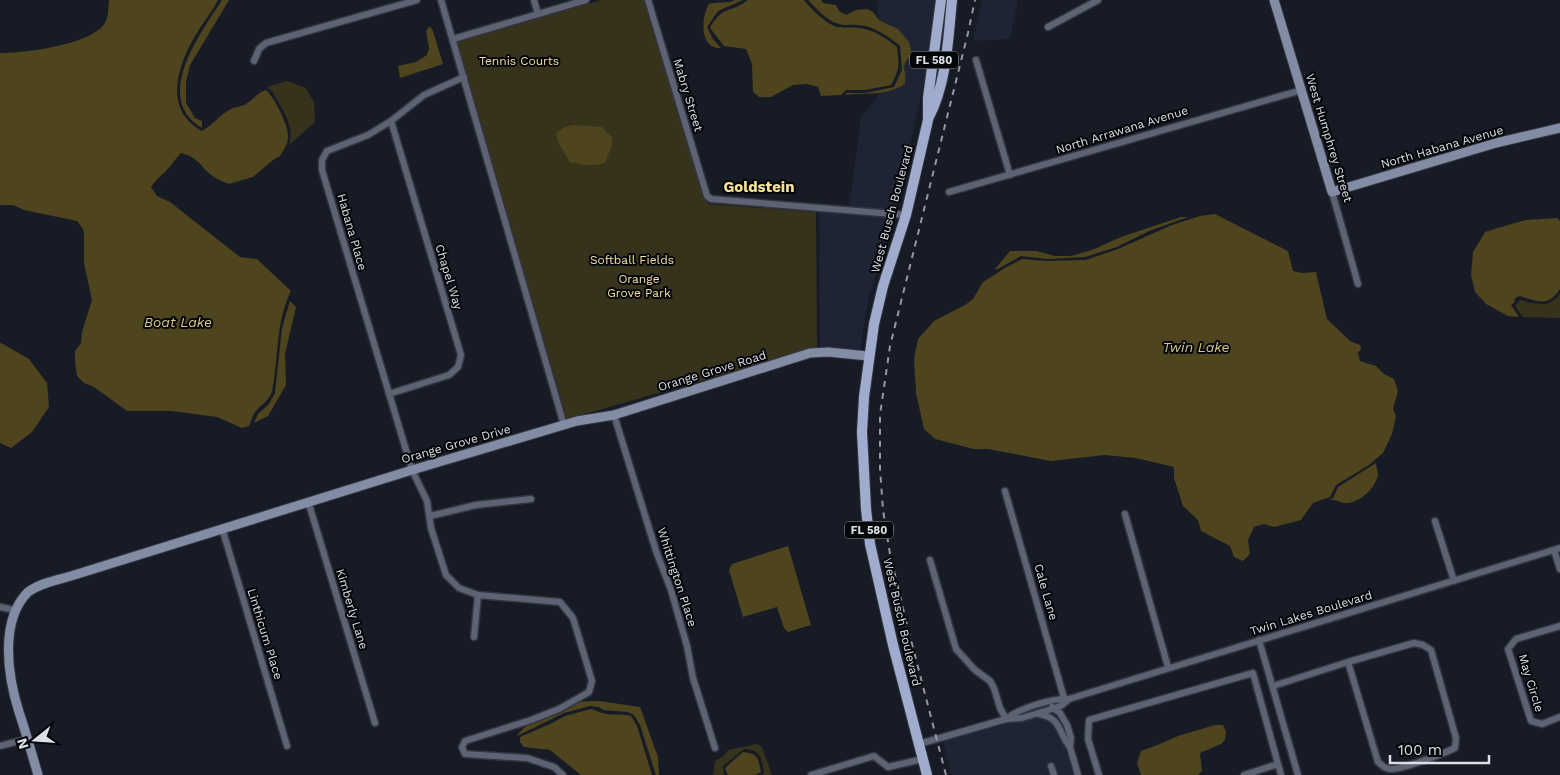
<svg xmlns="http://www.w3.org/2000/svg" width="1560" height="775" viewBox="0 0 1560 775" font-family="'Work Sans',sans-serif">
  <rect width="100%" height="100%" fill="#171b25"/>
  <g fill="#1e2433">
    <path d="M877,0h60l-6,52 -36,159 -46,-4 12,-90 19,-23 18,-5 8,-11 -3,-11 2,-5 7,-8 -24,-31 -9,-3z"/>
    <path d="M982,0h36l-8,39 -37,2z"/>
    <path d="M819,211l74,6 -25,83 -8,52 -40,-3z"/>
    <path d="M1036,717l12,3 9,9 9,19 8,27h-16l-4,-13 -7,2 3,11h-99l-8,-34 61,-17 18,-3z"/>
  </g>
  <g fill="#37321c">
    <path d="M601,0h44l63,204 108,8 1,136 -250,71 -110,-377z"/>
    <path d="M287,81l19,7 8,14 1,20 -26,23c7,-18 -8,-38 -17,-54l-5,-4z"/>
    <path d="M1560,294v24l-37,-1 -8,-11 5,-6c15,4 29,9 40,-6z"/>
    <path d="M757,744l5,3 10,28h-10l2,-3c-3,-15 -3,-22 -20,-23l-21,17 1,9h-11l2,-14 9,-5 4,-6z"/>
  </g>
  <g fill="#4e441d">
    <path d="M109,0h109c-6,12 -16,24 -23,36 -18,31 -32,74 7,95 11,-6 18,-17 29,-22 5,-3 11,-2 15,-5 8,-5 11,-11 20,-14 8,7 23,36 22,47 0,7 -5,14 -8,19l-7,4 -20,17 -24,7c-5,-2 -11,-4 -15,-7 -14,-9 -13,-19 -33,-24 -6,6 -10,13 -16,19 -6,5 -10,9 -14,15l6,9 13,6 61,48 9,7 17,2 34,32c-16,32 -12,67 -19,100 -3,11 -11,13 -17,21 -3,4 -4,10 -6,14l-7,2 -25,-11 -45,-6h-45l-33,-24 -10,-4 -7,-7 -2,-14v-11l6,-8 1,-11 10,-32 -8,-37v-29l-1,-5 -6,-8 -53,-11 -11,-5h-13v-152c25,0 91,-8 105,-30 4,-6 3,-16 4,-23z"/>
    <path d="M222,0h7l-39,65 -4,17v21l9,15 7,3v7c-42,-25 -14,-75 5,-105 4,-8 11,-15 15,-23z"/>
    <path d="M735,0h8l-25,11 -11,16 6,12 8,9c-22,1 -20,-31 -12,-44 8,-3 19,0 26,-4z"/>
    <path d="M748,0h56c7,9 23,25 34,27 6,1 14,0 20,1 15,1 28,10 39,19 2,19 3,21 -6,38l-26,5h-19l-5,5 -20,1 -3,-9 -11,-3 -14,1 -22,12h-12l-6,-5 -1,-28 -6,-15 -22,-3 -14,-18c12,-23 20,-14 38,-28z"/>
    <path d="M808,0h13l2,3 13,2 3,6 7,4 10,-5 11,-1 6,3 6,8 19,9 11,13 3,12c-14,15 -4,14 -7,30 -19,13 -39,8 -60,11l2,-2h19l28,-6 8,-17 -2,-24c-12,-10 -26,-20 -42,-21 -6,-1 -13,1 -19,-1 -12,-3 -23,-16 -31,-24z"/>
    <path d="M430,26l3,5 10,33 -43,14 -2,-12 18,-4 11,-7 2,-7 -3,-17z"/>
    <path d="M573,125l29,2 10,11v7l-7,18c-13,4 -22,2 -35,-1l-12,-20 -2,-9 9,-6z"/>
    <path d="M1215,214l73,37 5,20 10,2 13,-1 11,47 23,22 10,4 1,4 -3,4 2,8 16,5 8,8 10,5 4,12 -5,18 3,7 -4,18 -9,19 -14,12 -33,20 -6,12 -17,6 -12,17 -27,7 -10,-3 -10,3 -6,13 2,14 -7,7 -9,-4 -4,-11 -29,-15 -3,-11 -15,-14 -9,-28v-11l-38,-9 -31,-3 -54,6 -63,-12h-14l-39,-10 -11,-10 -8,-36 -2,-34 4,-20 16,-18 31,-16 8,-6 10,-17 22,-14 17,-9 24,2 40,-1 32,-11 54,-24 28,-9z"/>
    <path d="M1181,217h7l-39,14 -32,16 -32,10 -38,2 -26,-3 -25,14 -1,-1 15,-18h26l19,5h16l21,-6 29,-13z"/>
    <path d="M1557,218l3,3v68c-12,18 -22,13 -40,7l-5,2 -1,5 -3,2 8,12 -11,-1 -22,-12 -11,-12 -4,-17 2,-23 12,-20 40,-12z"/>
    <path d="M290,301l6,6 -11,47 1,31 -18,31 -14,7 4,-9 11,-10 6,-11 7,-65z"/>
    <path d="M0,343l3,1 26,15 18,24 2,24 -17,25 -21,16 -11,-5z"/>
    <path d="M1376,463c0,4 2,8 2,12 -3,14 -19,29 -34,28 -6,-1 -9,-4 -15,-3l4,-2 5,-11z"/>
    <path d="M788,546l23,79 -23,7 -4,-4 -7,-21 -34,10 -14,-47 3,-6z"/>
    <path d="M599,701l41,6 18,50 1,18h-3l-16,-50 -6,-10 -7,-3 -24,-2 -4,-3 -9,-1 -26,7 -47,23c7,-14 46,-29 62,-34 6,-1 14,-1 20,-1z"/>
    <path d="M591,709c5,1 7,3 11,4 8,3 20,0 29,3l6,10 15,49h-71l-31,-25 -26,-3 -4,-5v-5l32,-14 13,-7z"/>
    <path d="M1215,725h8l3,7 -1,8 -4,4 -21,9 2,18 -4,4h-57l-4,-12 4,-12 14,-5 23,-10z"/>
    <path d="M743,752c16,1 15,7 18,20l-6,3h-27l-3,-7z"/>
  </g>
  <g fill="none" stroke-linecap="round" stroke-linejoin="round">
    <defs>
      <g id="street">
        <path d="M441,0l123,425"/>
        <path d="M534,0l4,14"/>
        <path d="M648,0l59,196 4,3 195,16"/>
        <path d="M1048,27l50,-27"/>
        <path d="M453,39l133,-39"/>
        <path d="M976,60l34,115"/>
        <path d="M254,61l5,-12 7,-6 151,-43"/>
        <path d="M464,77l-40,18 -33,26 -23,14 -41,16 -5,9v10l90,300 15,31 4,27 15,47 13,13 19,7 82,7 13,16 19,63 -3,11 -30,17 -28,11 -66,21 -3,6 3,7 62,4 27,9 9,8"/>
        <path d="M949,192l353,-102"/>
        <path d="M1332,192l26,92"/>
        <path d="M389,394l60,-19 9,-8 3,-12 -70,-234"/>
        <path d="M614,415l42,136 15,39 16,56 6,32 22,70"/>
        <path d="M1005,491l59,207"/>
        <path d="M308,501l67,222"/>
        <path d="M1125,514l43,153"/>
        <path d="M430,516l46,-11 55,-6"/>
        <path d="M1435,521l19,60"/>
        <path d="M222,528l65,218"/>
        <path d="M1554,550l6,19"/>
        <path d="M930,560l26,89 19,21 15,11 4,7 6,20 6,11"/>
        <path d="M0,607l10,2"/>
        <path d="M1560,626l-44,13 -8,10 23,72 11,3 18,-7"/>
        <path d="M474,637l4,-42"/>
        <path d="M1259,640l39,135"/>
        <path d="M1414,643l9,2 8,5 25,88 -1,10c-10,5 -54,22 -64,21 -6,0 -8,-3 -13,-7l-30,-100z"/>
        <path d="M1273,686l75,-24"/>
        <path d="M1052,707l8,6 7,12 4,13 -1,9 8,28"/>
        <path d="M1039,714c23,4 19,19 31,33"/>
        <path d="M1006,719c14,-11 46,-21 63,-20l491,-151"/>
        <path d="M919,744l87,-25 16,-1 33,-10 7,-3 7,-6"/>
        <path d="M0,746l27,-7"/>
        <path d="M1051,766l3,9"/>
        <path d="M888,767l35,-8"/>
        <path d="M811,775l63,-19 14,11"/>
        <path d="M1099,775l-11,-36 1,-19 164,-47 28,102"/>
        <path d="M1244,775l34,-11"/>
      </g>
      <g id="secondary">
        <path d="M1274,0l58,192 164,-49 64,-15"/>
        <path d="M38,775c-6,-21 -12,-42 -19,-63 -12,-38 -19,-92 9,-120 12,-9 29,-12 43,-16l341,-106 165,-49 37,-6 196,-62 18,-1 40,4"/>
      </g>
      <g id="primary">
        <path d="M929,117c18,-35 19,-78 23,-117"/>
        <path d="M927,775l-34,-130 -23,-101 -4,-35 -4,-77 2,-35 10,-73 9,-38 23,-71 22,-95v-22l13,-98"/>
      </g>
    </defs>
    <use href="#street" stroke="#333640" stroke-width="9"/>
    <use href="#secondary" stroke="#333640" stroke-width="11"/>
    <use href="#primary" stroke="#333640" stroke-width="12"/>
    <use href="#street" stroke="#5d6372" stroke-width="6"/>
    <use href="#secondary" stroke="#828ca5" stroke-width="9"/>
    <use href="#primary" stroke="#a0accd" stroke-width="10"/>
    <path stroke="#9598a0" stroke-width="2" stroke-dasharray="6 6" stroke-linecap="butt" d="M946,775l-40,-154 -16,-67 -7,-44 -3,-42v-53l10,-69 78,-313 7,-33"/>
  </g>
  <g text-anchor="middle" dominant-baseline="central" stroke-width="4" stroke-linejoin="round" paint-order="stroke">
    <g fill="#05060a" stroke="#9c9ea4" stroke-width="1">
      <rect x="910" y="51.5" width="48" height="17" rx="4"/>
      <rect x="845" y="521.5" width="48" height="17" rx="4"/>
    </g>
    <g font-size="11" font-weight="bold" fill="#dddfe6">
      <text x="934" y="60">FL 580</text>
      <text x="869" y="530">FL 580</text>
    </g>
    <g font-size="12" fill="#f2e09d" stroke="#05060a">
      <text x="519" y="61">Tennis Courts</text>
      <text x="632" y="260">Softball Fields</text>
      <text x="639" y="279">Orange<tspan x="639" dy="14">Grove Park</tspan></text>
    </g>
    <g font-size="12" fill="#dddfe6" stroke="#05060a">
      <text transform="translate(688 95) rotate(73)">Mabry Street</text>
      <text transform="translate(1122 130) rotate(-17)">North Arrawana Avenue</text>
      <text transform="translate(1329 138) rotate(73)">West Humphrey Street</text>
      <text transform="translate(1442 147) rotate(-16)">North Habana Avenue</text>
      <text transform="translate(892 209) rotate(-75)">West Busch Boulevard</text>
      <text transform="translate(352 232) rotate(74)">Habana Place</text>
      <text transform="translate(449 277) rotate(73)">Chapel Way</text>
      <text transform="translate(712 371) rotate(-17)">Orange Grove Road</text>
      <text transform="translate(456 444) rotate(-16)">Orange Grove Drive</text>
      <text transform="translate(677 577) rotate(72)">Whittington Place</text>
      <text transform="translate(1046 592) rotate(74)">Cale Lane</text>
      <text transform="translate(352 609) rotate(73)">Kimberly Lane</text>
      <text transform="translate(1311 613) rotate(-17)">Twin Lakes Boulevard</text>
      <text transform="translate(902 622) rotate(77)">West Busch Boulevard</text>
      <text transform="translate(265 634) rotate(73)">Linthicum Place</text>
      <text transform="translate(1531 683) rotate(73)">May Circle</text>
    </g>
    <g font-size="14" font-style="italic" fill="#d9c885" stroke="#05060a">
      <text x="178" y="322">Boat Lake</text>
      <text x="1196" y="347">Twin Lake</text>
    </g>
    <g font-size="15" font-weight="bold" fill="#f7e395" stroke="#05060a">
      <text x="759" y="187">Goldstein</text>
    </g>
  </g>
  <g transform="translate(35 740) rotate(253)" stroke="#05060a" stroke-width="4" paint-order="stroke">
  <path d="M0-4L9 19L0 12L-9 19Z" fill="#dddfe6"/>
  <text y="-8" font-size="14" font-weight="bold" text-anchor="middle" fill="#dddfe6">N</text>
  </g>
  <path d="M1390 755v8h99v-8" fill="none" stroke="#dddfe6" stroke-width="2.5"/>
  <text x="1398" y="755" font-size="15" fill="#dddfe6" stroke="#05060a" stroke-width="4" paint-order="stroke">100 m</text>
</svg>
